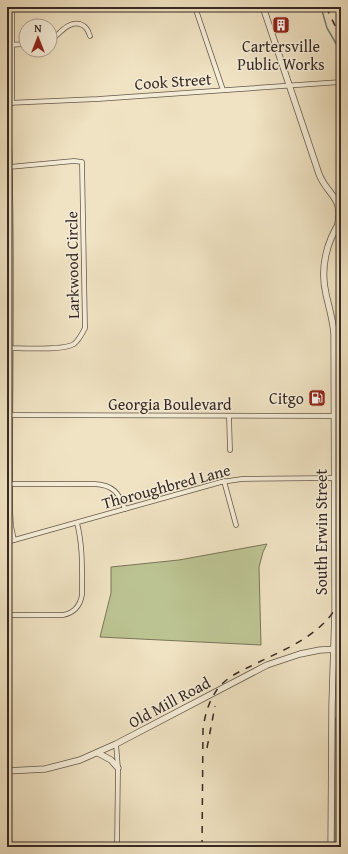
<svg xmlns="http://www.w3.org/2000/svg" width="348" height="854" viewBox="0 0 348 854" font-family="'Gentium Book Plus',serif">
  <rect width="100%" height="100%" fill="#f0e3c3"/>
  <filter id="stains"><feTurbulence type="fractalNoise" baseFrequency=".005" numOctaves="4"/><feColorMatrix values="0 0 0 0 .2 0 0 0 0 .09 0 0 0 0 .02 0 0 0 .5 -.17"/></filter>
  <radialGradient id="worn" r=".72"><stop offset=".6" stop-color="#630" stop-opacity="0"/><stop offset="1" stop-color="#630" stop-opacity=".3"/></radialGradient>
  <g fill="#bcc392" stroke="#79765a">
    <path d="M267,544l-4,8 -4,15 2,78 -161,-8 11,-44v-26l68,-7z"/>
    <path d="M335,718h6v129h-7z"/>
  </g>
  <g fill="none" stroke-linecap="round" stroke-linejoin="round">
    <path stroke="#728279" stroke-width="1.5" d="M321,7l6,21 14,24"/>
    <defs>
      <g id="minor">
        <path d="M195,7l28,83"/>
        <path d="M50,41c9,-6 17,-20 30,-17 6,2 8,6 10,12"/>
        <path d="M7,45l19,-1"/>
        <path d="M7,103l91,-4 243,-17"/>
        <path d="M8,103c5,135 2,271 2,406l1,17 3,14"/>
        <path d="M12,103v-96"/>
        <path d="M7,348c15,0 56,3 67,-4 5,-4 8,-10 11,-16l-3,-166 -8,-1 -65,6"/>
        <path d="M334,380l7,1"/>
        <path d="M7,415l327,1"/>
        <path d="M229,416l1,34"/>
        <path d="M224,481l12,44"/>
        <path d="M10,484h85c18,1 24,9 30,25"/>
        <path d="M7,542l214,-60 21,-3 92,-1"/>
        <path d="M7,615h56c11,-2 17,-9 19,-20 0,-25 1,-49 -5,-72"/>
        <path d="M116,744l2,24 -1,79"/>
      </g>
      <g id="tertiary">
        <path d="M263,7l56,167c8,21 24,22 19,49"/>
        <path d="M98,753l13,7 7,8"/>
        <path d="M7,771l38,-2 35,-9 36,-16 151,-79 33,-11 20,-4 21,-1"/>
        <path d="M331,847l1,-143 3,-93 -1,-277c-1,-14 -5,-26 -8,-40 -6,-25 0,-52 15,-74"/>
      </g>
    </defs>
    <use href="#minor" stroke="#64584b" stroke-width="5.5"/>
    <use href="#tertiary" stroke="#64584b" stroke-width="7"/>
    <use href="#minor" stroke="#f5edd8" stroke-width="4"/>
    <use href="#tertiary" stroke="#f5edd8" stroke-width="5.5"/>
    <g stroke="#362923" stroke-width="1.5" stroke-dasharray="7 7" stroke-linecap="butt">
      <path d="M326,7l15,31"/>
      <path d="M207,748l8,-42"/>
      <path d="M202,847l1,-118c2,-15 6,-29 16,-42 8,-9 19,-15 30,-20 33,-17 78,-32 92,-70"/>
    </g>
  </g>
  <defs>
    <symbol id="building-square" viewBox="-11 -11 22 22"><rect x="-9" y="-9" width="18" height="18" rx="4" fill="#8f2418" stroke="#f5edd8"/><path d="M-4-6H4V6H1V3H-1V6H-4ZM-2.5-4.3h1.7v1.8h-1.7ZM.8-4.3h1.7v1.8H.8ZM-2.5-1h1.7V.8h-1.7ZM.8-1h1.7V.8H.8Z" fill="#fff"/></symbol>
    <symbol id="fuel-square" viewBox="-11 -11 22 22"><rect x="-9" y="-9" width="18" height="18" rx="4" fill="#8f2418" stroke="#f5edd8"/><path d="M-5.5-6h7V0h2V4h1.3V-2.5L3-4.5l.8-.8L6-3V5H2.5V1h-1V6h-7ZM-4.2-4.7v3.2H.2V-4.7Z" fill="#fff"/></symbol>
  </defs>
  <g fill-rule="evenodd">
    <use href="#building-square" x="271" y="15" width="20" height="20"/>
    <use href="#fuel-square" x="307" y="388" width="20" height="20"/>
  </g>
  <g text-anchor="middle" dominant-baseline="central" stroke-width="3" stroke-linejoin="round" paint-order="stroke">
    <g font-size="16" fill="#362923" stroke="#f5edd8">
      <text x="281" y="46">Cartersville<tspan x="281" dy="18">Public Works</tspan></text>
      <text x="304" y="398" text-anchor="end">Citgo</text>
    </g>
    <g font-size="16" fill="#362923" stroke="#f5edd8">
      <text transform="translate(173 81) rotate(-4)">Cook Street</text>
      <text transform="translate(72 265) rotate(-91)">Larkwood Circle</text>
      <text x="170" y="404">Georgia Boulevard</text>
      <text transform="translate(166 486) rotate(-15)">Thoroughbred Lane</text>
      <text transform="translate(321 532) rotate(-90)">South Erwin Street</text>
      <text transform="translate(169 702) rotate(-28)">Old Mill Road</text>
    </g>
  </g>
  <rect width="348" height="854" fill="none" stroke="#f0e3c3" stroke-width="24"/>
  <rect x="8" y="8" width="332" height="838" fill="none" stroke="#362923" stroke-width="2"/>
  <rect x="12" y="12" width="324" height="830" fill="none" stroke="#362923"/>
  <g transform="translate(38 38)"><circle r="19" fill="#f5edd8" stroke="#a99f90"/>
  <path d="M0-3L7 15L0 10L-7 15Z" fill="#8f2418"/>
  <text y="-6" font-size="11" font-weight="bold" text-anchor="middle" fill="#362923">N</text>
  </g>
  <rect width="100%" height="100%" filter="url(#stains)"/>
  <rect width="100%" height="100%" fill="url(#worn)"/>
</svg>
